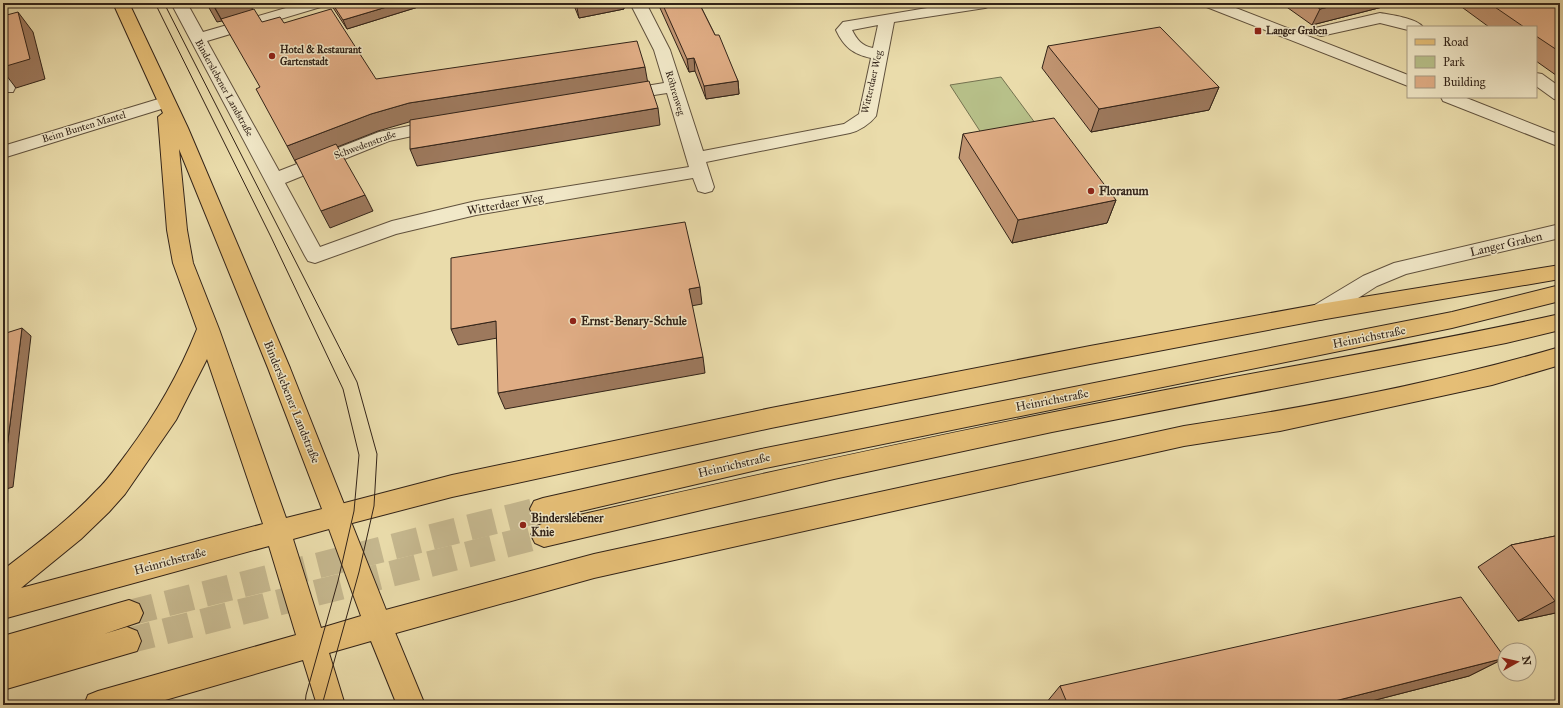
<svg xmlns="http://www.w3.org/2000/svg" width="1563" height="708" viewBox="0 0 1563 708" font-family="'IM FELL Great Primer',serif">
  <rect width="100%" height="100%" fill="#eadcab"/>
  <filter id="stains"><feTurbulence type="fractalNoise" baseFrequency=".005" numOctaves="4"/><feColorMatrix values="0 0 0 0 .2 0 0 0 0 .09 0 0 0 0 .02 0 0 0 .5 -.17"/></filter>
  <radialGradient id="worn" r=".72"><stop offset=".6" stop-color="#630" stop-opacity="0"/><stop offset="1" stop-color="#630" stop-opacity=".3"/></radialGradient>
  <path fill="#b7c089" stroke="#747250" d="M1001,77l43,58 -55,10 -39,-60z"/>
  <g fill="none" stroke-linecap="round" stroke-linejoin="round">
    <g stroke="#c5b78e" stroke-width="26" stroke-dasharray="26 13" stroke-linecap="butt">
      <path d="M129,613l414,-104"/>
      <path d="M127,641l417,-106"/>
    </g>
    <defs>
      <g id="minor">
        <path d="M171,3h16l16,29 100,-29h24l-3,3 -117,35 72,130 100,-39 60,-12 6,1 3,4 -3,4 -56,12 -104,42 35,64 72,-26 84,-20 213,-34 -22,-74 -45,7 -6,-1 -2,-4 2,-4 48,-8 -10,-33 -24,-47h16l24,47 33,101 141,-27 15,-10 12,-56c-18,-4 -27,-11 -35,-28l7,-8 114,-19h36l-3,3 -5,2 -91,14 -18,94c-6,8 -17,15 -26,17l-144,29 8,25 -2,4 -7,2 -7,-2 -5,-13 -217,37 -80,19 -81,29 -7,-2 -3,-5zM878,25l-5,23c-11,-2 -16,-8 -21,-18z"/>
        <path d="M1201,3h22l185,72v11l-204,-80z"/>
        <path d="M1380,13c11,2 36,5 43,14h-15v3l-28,-7 -59,13 -6,-2 -2,-3 2,-3z"/>
        <path d="M3,68l6,2 6,18 -2,4h-10z"/>
        <path d="M1536,73l6,1 18,13v13l-6,-1 -18,-13z"/>
        <path d="M165,97l6,1 3,4 -3,4 -168,52v-12z"/>
        <path d="M1441,97h23l96,38v12l-117,-46z"/>
        <path d="M1560,224v14l-154,36 -29,12 -50,32 -7,2 -7,-2 -4,-6 4,-6 50,-30 31,-13z"/>
      </g>
      <g id="major">
        <path d="M113,3h16l59,125 102,240 102,257 33,80h-28l-26,-64 -42,12 16,52h-28l-14,-45 -155,45h-64l4,-10 10,-4 198,-56 -27,-89 -266,73v-49c32,-25 65,-49 93,-79 12,-11 21,-25 31,-38 29,-39 52,-79 70,-124l-24,-66 -6,-33 -9,-113 5,-4zM179,149l89,219 54,141 -36,9 -67,-189 -26,-66 -6,-33zM207,359l56,165 -242,64 60,-49 28,-27 16,-18 51,-74zM329,529l32,87 -40,12 -28,-89z"/>
        <path d="M129,600l10,4 4,9 -4,9 -35,12 23,-7 10,4 4,10 -4,10 -134,39v-54z"/>
      </g>
      <g id="highway">
        <path d="M1560,265v14l-240,41 -230,44 -319,64 -319,69 -115,30 -9,-3 -4,-8 4,-8 9,-3 115,-30 319,-67 319,-62 230,-42z"/>
        <path d="M1560,285v16l-108,27 -691,141 -218,51 -9,-3 -4,-8 4,-8 9,-3 218,-49 691,-137z"/>
        <path d="M1560,314v16l-54,13 -454,89 -218,47 -290,68 -9,-4 -4,-8 4,-8 9,-4c193,-44 386,-87 581,-125 145,-29 291,-52 435,-84z"/>
        <path d="M1560,347v18l-68,20 -212,46 -96,15 -590,132 -216,60 -10,-4 -4,-9 4,-9 10,-4 216,-58 590,-128c126,-19 253,-43 376,-79z"/>
      </g>
    </defs>
    <use href="#minor" stroke="#60513d" stroke-width="2"/>
    <use href="#major" stroke="#322318" stroke-width="2"/>
    <use href="#highway" stroke="#322318" stroke-width="2"/>
    <use href="#minor" fill="#f1e8c8" fill-rule="evenodd"/>
    <use href="#major" fill="#e5be76" fill-rule="evenodd"/>
    <use href="#highway" fill="#e5be76" fill-rule="evenodd"/>
    <g stroke="#322318" stroke-width="1">
      <path d="M155,3l116,234 72,152 16,66 -5,56 -16,70 -32,114 -1,10"/>
      <path d="M164,3l193,379 20,72 -3,52 -15,66 -37,133"/>
    </g>
  </g>
  <g fill="#c19572" stroke="#322318">
    <path d="M330,3h101l-84,26z"/>
    <path d="M573,3h50l1,6 -45,9z"/>
    <path d="M659,3h40l39,78 1,13 -33,5 -11,-28 -6,1 -29,-64z"/>
    <path d="M1281,3h117l-86,22z"/>
    <path d="M1460,3h89l11,7v68l-24,-17v-34h-47l-30,-22z"/>
    <path d="M1048,46l171,41 -10,23 -118,22 -49,-64z"/>
    <path d="M963,134l153,66 -9,23 -95,20 -53,-85z"/>
    <path d="M1560,535v77l-42,9 -40,-54 33,-22z"/>
    <path d="M1505,658l-36,18 -113,29h-309l-1,-2 14,-17z"/>
  </g>
  <g fill="#9d795d" stroke="#322318">
    <path d="M233,3h16l7,12 -32,9 -9,-16z"/>
    <path d="M400,3h31l-84,26 -4,-9z"/>
    <path d="M576,3h47l1,6 -45,9z"/>
    <path d="M1345,3h53l-86,22 8,-16z"/>
    <path d="M213,5l9,16 -5,1 -9,-16z"/>
    <path d="M18,12l15,20 12,47 -29,9 -13,-17v-4z"/>
    <path d="M694,58l1,13 -6,1 -2,-13z"/>
    <path d="M645,67l3,17 -232,36 -38,11 -82,32 -9,-17 84,-32 38,-11z"/>
    <path d="M738,81l1,13 -33,5 -2,-13z"/>
    <path d="M1219,87l-10,23 -118,22 8,-23z"/>
    <path d="M658,108l2,17 -243,41 -7,-17z"/>
    <path d="M365,195l8,16 -43,17 -9,-17z"/>
    <path d="M1116,200l-9,23 -95,20 6,-23z"/>
    <path d="M700,287l2,17 -11,2 -2,-17z"/>
    <path d="M496,321l7,16 -45,8 -7,-16z"/>
    <path d="M22,328l9,8 -18,151 -10,3v-10z"/>
    <path d="M703,357l2,16 -200,36 -7,-16z"/>
    <path d="M1560,600v12l-42,9 37,-20z"/>
    <path d="M1505,658l-36,18 -113,29h-37z"/>
  </g>
  <g fill="#e0ad85" stroke="#322318">
    <path d="M207,3h26l-18,5 -2,-3 -5,1z"/>
    <path d="M332,3h68l-57,17z"/>
    <path d="M662,3h37l16,32h4l19,46 -34,5 -10,-28 -7,1z"/>
    <path d="M1311,3h34l-25,6z"/>
    <path d="M1489,3h60l11,7v42l-24,-16v-9h-12z"/>
    <path d="M254,9l8,13 18,-5 4,6 47,-14 45,70 261,-38 8,26 -236,36 -38,11 -84,32 -31,-57 4,-2 -39,-68z"/>
    <path d="M18,12l12,47 -27,8v-51z"/>
    <path d="M1160,27l59,60 -120,22 -51,-63z"/>
    <path d="M649,81l9,27 -248,41v-29z"/>
    <path d="M1054,118l62,82 -98,20 -55,-86z"/>
    <path d="M336,144l29,51 -44,16 -26,-51z"/>
    <path d="M685,222l15,65 -11,2 14,68 -205,36 -2,-72 -45,8v-71z"/>
    <path d="M22,328l-19,152v-146z"/>
    <path d="M1560,535v65l-5,1 -44,-56z"/>
    <path d="M1461,597l44,61 -186,47h-251l-8,-19z"/>
  </g>
  <g fill="#8f2418" stroke="#f1e8c8" stroke-width="1.5">
    <rect x="1254" y="27" width="8" height="8" rx="2"/>
    <circle cx="272" cy="56" r="4"/>
    <circle cx="1091" cy="191" r="4"/>
    <circle cx="573" cy="321" r="4"/>
    <circle cx="523" cy="525" r="4"/>
  </g>
  <g text-anchor="middle" dominant-baseline="central" stroke-width="3" stroke-linejoin="round" paint-order="stroke">
    <g font-size="10" font-weight="bold" fill="#322318" stroke="#f1e8c8" text-anchor="start">
      <text x="1266" y="31">Langer Graben</text>
      <text x="280" y="50">Hotel &amp; Restaurant<tspan x="280" dy="12">Gartenstadt</tspan></text>
    </g>
    <g font-size="10" fill="#322318" stroke="#f1e8c8">
      <text transform="translate(872 82) rotate(-77)">Witterdaer Weg</text>
      <text transform="translate(224 88) rotate(61)">Binderslebener Landstraße</text>
      <text transform="translate(675 93) rotate(73)">Röhrenweg</text>
      <text transform="translate(84 127) rotate(-17)">Beim Bunten Mantel</text>
      <text transform="translate(365 145) rotate(-20)">Schwedenstraße</text>
    </g>
    <g font-size="12" font-weight="bold" fill="#322318" stroke="#f1e8c8" text-anchor="start">
      <text x="1099" y="191">Floranum</text>
      <text x="581" y="321">Ernst-Benary-Schule</text>
      <text x="531" y="518">Binderslebener<tspan x="531" dy="14">Knie</tspan></text>
    </g>
    <g font-size="12" fill="#322318" stroke="#f1e8c8">
      <text transform="translate(505 204) rotate(-10)">Witterdaer Weg</text>
      <text transform="translate(1506 244) rotate(-13)">Langer Graben</text>
      <text transform="translate(1369 337) rotate(-11)">Heinrichstraße</text>
      <text transform="translate(1052 400) rotate(-11)">Heinrichstraße</text>
      <text transform="translate(292 402) rotate(68)">Binderslebener Landstraße</text>
      <text transform="translate(734 465) rotate(-13)">Heinrichstraße</text>
      <text transform="translate(170 561) rotate(-15)">Heinrichstraße</text>
    </g>
  </g>
  <rect width="1563" height="708" fill="none" stroke="#eadcab" stroke-width="16"/>
  <rect x="4" y="4" width="1555" height="700" fill="none" stroke="#322318" stroke-width="2"/>
  <rect x="8" y="8" width="1547" height="692" fill="none" stroke="#322318"/>
  <rect x="1407" y="26" width="130" height="72" fill="#f1e8c8" stroke="#a59982"/>
  <rect x="1415" y="39" width="20" height="6" fill="#e5be76" stroke="#a59982"/>
  <text x="1443" y="46" font-size="12" fill="#322318">Road</text>
  <rect x="1415" y="56" width="20" height="12" fill="#b7c089" stroke="#a59982"/>
  <text x="1443" y="66" font-size="12" fill="#322318">Park</text>
  <rect x="1415" y="76" width="20" height="12" fill="#e0ad85" stroke="#a59982"/>
  <text x="1443" y="86" font-size="12" fill="#322318">Building</text>
  <g transform="translate(1517 662) rotate(82)"><circle r="19" fill="#f1e8c8" stroke="#a59982"/>
  <path d="M0-3L7 15L0 10L-7 15Z" fill="#8f2418"/>
  <text y="-6" font-size="11" font-weight="bold" text-anchor="middle" fill="#322318">N</text>
  </g>
  <rect width="100%" height="100%" filter="url(#stains)"/>
  <rect width="100%" height="100%" fill="url(#worn)"/>
</svg>
